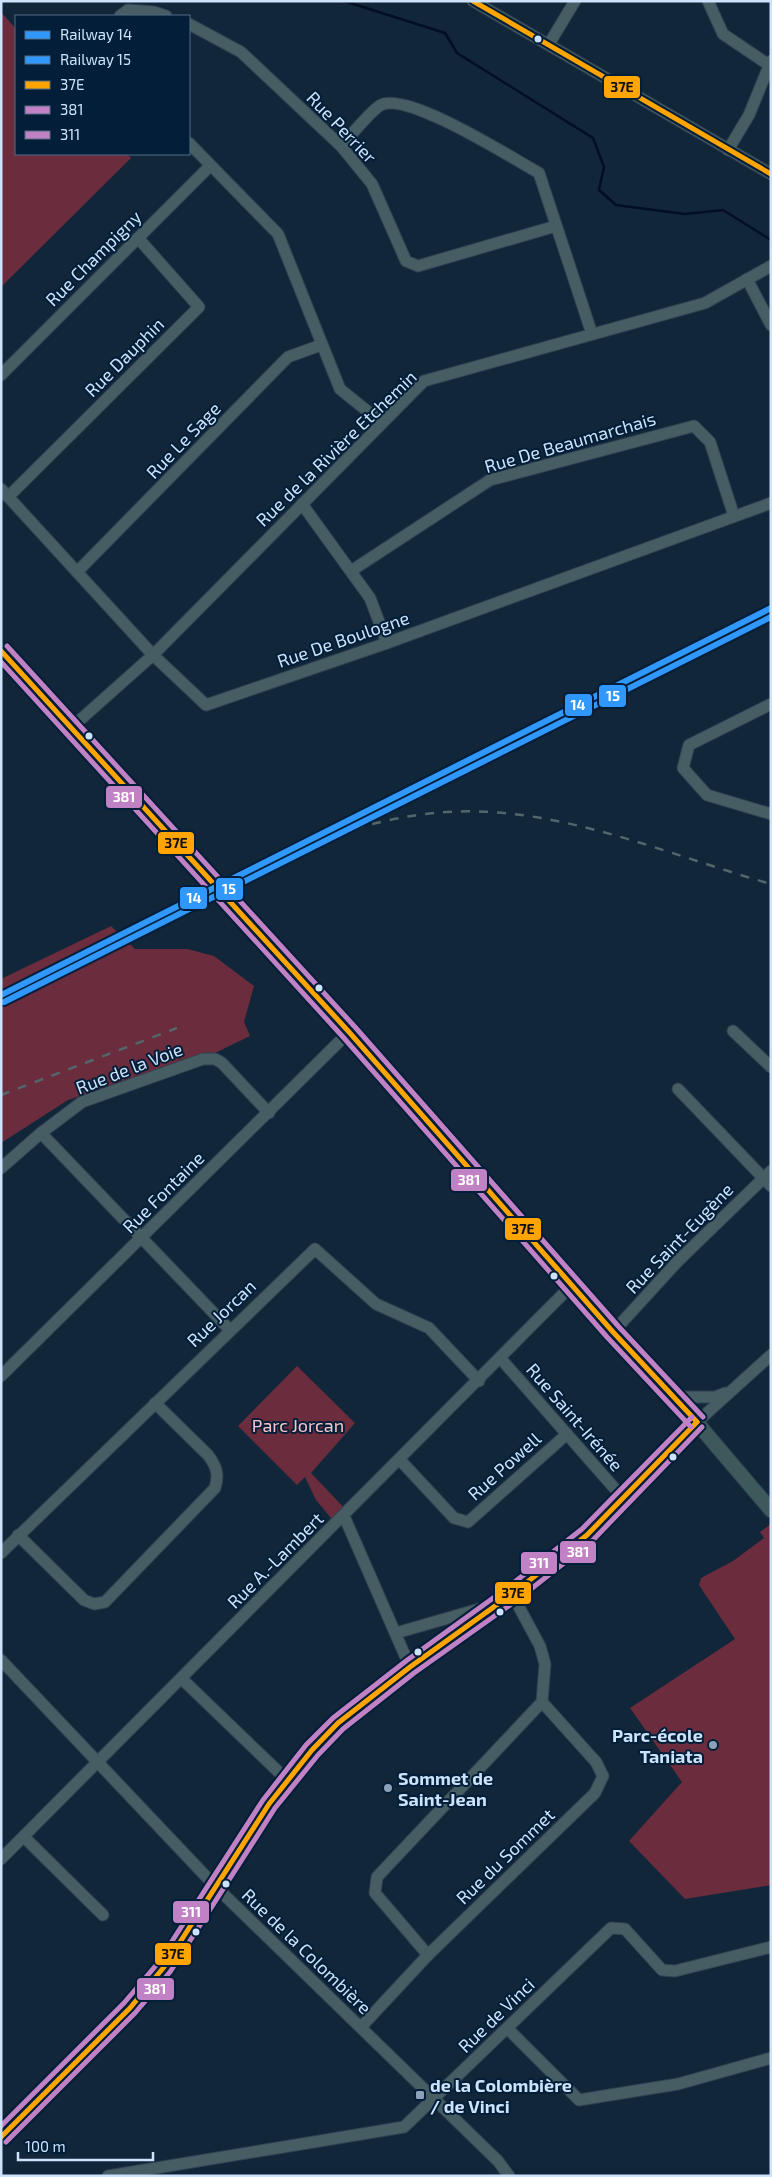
<svg xmlns="http://www.w3.org/2000/svg" width="772" height="2177" viewBox="0 0 772 2177" font-family="'Exo 2',sans-serif">
  <rect width="100%" height="100%" fill="#12263a"/>
  <g fill="#6b2c3d">
    <path d="M1,12l15,17v125h111l4,4 -130,129z"/>
    <path d="M111,926l24,23h52l27,7 40,30 -10,36 6,14 -33,16 -149,48 -67,43v-164z"/>
    <path d="M297,1366l58,57 -44,50 37,39 -12,12 -20,-24 -11,-23 -8,8 -59,-59z"/>
    <path d="M771,1524v361l-86,14 -56,-58 53,-59 -52,-74 105,-69 -36,-54 2,-7 32,-17 31,-23 -4,-6z"/>
  </g>
  <g fill="none" stroke-linecap="round" stroke-linejoin="round">
    <path stroke="#020e23" stroke-width="2.5" d="M344,1l101,32 12,20 136,85 11,29 -5,23 17,15 69,9 38,-4 48,30"/>
    <defs>
      <g id="minor">
        <path d="M473,1l298,173"/>
        <path d="M708,1l15,33 46,31"/>
        <path d="M120,16l8,-6 26,2 12,4"/>
        <path d="M189,24l52,28 100,94 31,38 34,77 12,5 138,-40"/>
        <path d="M549,44l26,-43"/>
        <path d="M189,143l89,91 62,155 42,34"/>
        <path d="M341,146c9,-9 30,-36 40,-41 26,-14 131,53 158,68l53,161"/>
        <path d="M728,150l21,-35 22,-54"/>
        <path d="M747,279l24,46"/>
        <path d="M1,375l209,-209"/>
        <path d="M1,489l152,166 53,50 181,-62 384,-140"/>
        <path d="M8,497l191,-190 -61,-69"/>
        <path d="M302,504l68,94 17,45"/>
        <path d="M351,571l139,-91 204,-54 16,16 24,74"/>
        <path d="M77,572l211,-215 33,-12"/>
        <path d="M771,704l-82,41 -6,23 24,27 64,19"/>
        <path d="M71,728l82,-73 271,-274 281,-78 66,-37"/>
        <path d="M733,1031l38,36"/>
        <path d="M678,1089l93,97"/>
        <path d="M41,1133l188,196"/>
        <path d="M1,1168l40,-35 41,-31 121,-43h12l7,4 47,50"/>
        <path d="M613,1332l65,-71 93,-90"/>
        <path d="M501,1359l122,139"/>
        <path d="M1,1376l348,-344"/>
        <path d="M675,1397h40l10,-4"/>
        <path d="M697,1422l74,-67"/>
        <path d="M400,1460l54,58 14,4 99,-88"/>
        <path d="M344,1516l66,151"/>
        <path d="M18,1535l66,65 10,4 11,-2 110,-114c4,-13 2,-21 -7,-33l-53,-52"/>
        <path d="M1,1553l314,-304 61,55 53,24 50,53"/>
        <path d="M396,1633l97,-28"/>
        <path d="M1,1660l214,226 283,275 11,15"/>
        <path d="M182,1679l105,101"/>
        <path d="M24,1837l79,78"/>
        <path d="M1,1859l571,-574"/>
        <path d="M428,1955l-53,-62 2,-16 165,-175 3,-38 -5,-18 -28,-52"/>
        <path d="M361,2027l67,-72 167,-162 8,-17 -7,-14 -54,-60"/>
        <path d="M508,2029l71,71 99,-16 93,-26"/>
        <path d="M108,2176l296,-49 207,-199 14,1 37,41 13,1 96,-24"/>
      </g>
      <g id="major">
        <path d="M1,651l348,381 264,300 62,65 96,113"/>
        <path d="M1,2137l129,-129 34,-41 105,-163 43,-54 26,-27 72,-56 102,-73 75,-59 110,-113"/>
      </g>
    </defs>
    <use href="#minor" stroke="#304052" stroke-width="13"/>
    <use href="#major" stroke="#304052" stroke-width="16"/>
    <use href="#minor" stroke="#455d63" stroke-width="11"/>
    <use href="#major" stroke="#3e595c" stroke-width="14"/>
    <g stroke="#53666b" stroke-width="2.5" stroke-dasharray="9 9" stroke-linecap="butt">
      <path d="M270,859c57,-23 114,-43 176,-47 112,-7 219,42 325,72"/>
      <path d="M1,1095l176,-67"/>
    </g>
    <defs>
      <g id="bus-1">
        <path d="M473,1l298,173"/>
        <path d="M1,651l348,381 264,300 84,90"/>
        <path d="M1,2137l129,-129 34,-41 105,-163 43,-54 26,-27 72,-56 102,-73 75,-59 110,-113"/>
      </g>
      <g id="bus-2">
        <path d="M1,662l342,375 264,300 84,90"/>
        <path d="M6,2142l129,-129 35,-41 105,-164 43,-53 25,-26 71,-56 103,-73 75,-59 110,-114"/>
      </g>
      <g id="bus-3">
        <path d="M7,646l348,381 264,300 84,90"/>
        <path d="M1,2126l123,-123 34,-40 105,-163 43,-55 27,-27 73,-57 101,-73 75,-59 110,-112"/>
      </g>
    </defs>
    <use href="#bus-1" stroke="#021e38" stroke-width="9"/>
    <use href="#bus-2" stroke="#021e38" stroke-width="9"/>
    <use href="#bus-3" stroke="#021e38" stroke-width="9"/>
    <use href="#bus-1" stroke="#ffa400" stroke-width="5"/>
    <use href="#bus-2" stroke="#c181c5" stroke-width="5"/>
    <use href="#bus-3" stroke="#c181c5" stroke-width="5"/>
    <defs>
      <path id="rail-1" d="M1,995l770,-387"/>
      <path id="rail-2" d="M4,1002l767,-385"/>
    </defs>
    <use href="#rail-1" stroke="#021e38" stroke-width="10"/>
    <use href="#rail-2" stroke="#021e38" stroke-width="10"/>
    <use href="#rail-1" stroke="#3098fc" stroke-width="6"/>
    <use href="#rail-2" stroke="#3098fc" stroke-width="6"/>
  </g>
  <g fill="#cde3fb" stroke="#021e38" stroke-width="2">
    <circle cx="538" cy="39" r="4.5"/>
    <circle cx="89" cy="736" r="4.5"/>
    <circle cx="319" cy="988" r="4.5"/>
    <circle cx="554" cy="1276" r="4.5"/>
    <circle cx="673" cy="1457" r="4.5"/>
    <circle cx="500" cy="1612" r="4.5"/>
    <circle cx="418" cy="1652" r="4.5"/>
    <circle cx="226" cy="1884" r="4.5"/>
    <circle cx="196" cy="1932" r="4.5"/>
  </g>
  <g fill="#8ca1b7" stroke="#021e38" stroke-width="2">
    <circle cx="713" cy="1745" r="5"/>
    <circle cx="388" cy="1788" r="5"/>
    <rect x="415" y="2090" width="10" height="10" rx="2.5"/>
  </g>
  <g text-anchor="middle" dominant-baseline="central" stroke-width="4" stroke-linejoin="round" paint-order="stroke">
    <g font-size="18" fill="#cde3fb" stroke="#021e38">
      <text transform="translate(342 127) rotate(46)">Rue Perrier</text>
      <text transform="translate(93 258) rotate(-45)">Rue Champigny</text>
      <text transform="translate(124 357) rotate(-45)">Rue Dauphin</text>
      <text transform="translate(183 440) rotate(-46)">Rue Le Sage</text>
      <text transform="translate(570 442) rotate(-16)">Rue De Beaumarchais</text>
      <text transform="translate(336 448) rotate(-44)">Rue de la Rivière Etchemin</text>
      <text transform="translate(343 639) rotate(-19)">Rue De Boulogne</text>
      <text transform="translate(129 1068) rotate(-21)">Rue de la Voie</text>
      <text transform="translate(163 1192) rotate(-45)">Rue Fontaine</text>
      <text transform="translate(679 1238) rotate(-46)">Rue Saint-Eugène</text>
      <text transform="translate(221 1313) rotate(-44)">Rue Jorcan</text>
      <text transform="translate(575 1417) rotate(49)">Rue Saint-Irénée</text>
      <text transform="translate(504 1466) rotate(-42)">Rue Powell</text>
      <text transform="translate(275 1560) rotate(-45)">Rue A.-Lambert</text>
      <text transform="translate(505 1856) rotate(-44)">Rue du Sommet</text>
      <text transform="translate(307 1951) rotate(44)">Rue de la Colombière</text>
      <text transform="translate(496 2015) rotate(-44)">Rue de Vinci</text>
    </g>
    <g font-size="18" fill="#fbc4ca" stroke="#021e38">
      <text x="298" y="1425">Parc Jorcan</text>
    </g>
    <g font-size="18" font-weight="bold" fill="#cde3fb" stroke="#021e38" text-anchor="start">
      <text x="703" y="1735" text-anchor="end">Parc-école<tspan x="703" dy="21">Taniata</tspan></text>
      <text x="398" y="1778">Sommet de<tspan x="398" dy="21">Saint-Jean</tspan></text>
      <text x="430" y="2085">de la Colombière<tspan x="430" dy="21">/ de Vinci</tspan></text>
    </g>
  </g>
  <g stroke="#021e38" stroke-width="2">
    <rect x="603" y="75" width="38" height="24" rx="5" fill="#ffa400"/>
    <rect x="598" y="684" width="29" height="24" rx="5" fill="#3098fc"/>
    <rect x="564" y="693" width="29" height="24" rx="5" fill="#3098fc"/>
    <rect x="105" y="785" width="38" height="24" rx="5" fill="#c181c5"/>
    <rect x="157" y="831" width="38" height="24" rx="5" fill="#ffa400"/>
    <rect x="215" y="877" width="29" height="24" rx="5" fill="#3098fc"/>
    <rect x="179" y="886" width="29" height="24" rx="5" fill="#3098fc"/>
    <rect x="450" y="1168" width="38" height="24" rx="5" fill="#c181c5"/>
    <rect x="504" y="1217" width="38" height="24" rx="5" fill="#ffa400"/>
    <rect x="559" y="1540" width="38" height="24" rx="5" fill="#c181c5"/>
    <rect x="520" y="1551" width="38" height="24" rx="5" fill="#c181c5"/>
    <rect x="494" y="1581" width="38" height="24" rx="5" fill="#ffa400"/>
    <rect x="172" y="1900" width="38" height="24" rx="5" fill="#c181c5"/>
    <rect x="154" y="1942" width="38" height="24" rx="5" fill="#ffa400"/>
    <rect x="136" y="1977" width="39" height="24" rx="5" fill="#c181c5"/>
  </g>
  <g font-size="14" text-anchor="middle" font-weight="bold" fill="#fff">
    <text x="613" y="701">15</text>
    <text x="578" y="710">14</text>
    <text x="124" y="802">381</text>
    <text x="229" y="894">15</text>
    <text x="194" y="903">14</text>
    <text x="469" y="1185">381</text>
    <text x="578" y="1557">381</text>
    <text x="539" y="1568">311</text>
    <text x="191" y="1917">311</text>
    <text x="155" y="1994">381</text>
  </g>
  <g font-size="14" text-anchor="middle" font-weight="bold" fill="#111">
    <text x="622" y="92">37E</text>
    <text x="176" y="848">37E</text>
    <text x="523" y="1234">37E</text>
    <text x="513" y="1598">37E</text>
    <text x="173" y="1959">37E</text>
  </g>
  <rect width="772" height="2177" fill="none" stroke="#cde3fb" stroke-width="5"/>
  <rect x="15" y="15" width="175" height="140" fill="#021e38" stroke="#536d86"/>
  <rect x="25" y="31" width="25" height="8" fill="#3098fc" stroke="#536d86"/>
  <text x="60" y="40" font-size="15" fill="#cde3fb">Railway 14</text>
  <rect x="25" y="56" width="25" height="8" fill="#3098fc" stroke="#536d86"/>
  <text x="60" y="65" font-size="15" fill="#cde3fb">Railway 15</text>
  <rect x="25" y="81" width="25" height="8" fill="#ffa400" stroke="#536d86"/>
  <text x="60" y="90" font-size="15" fill="#cde3fb">37E</text>
  <rect x="25" y="106" width="25" height="8" fill="#c181c5" stroke="#536d86"/>
  <text x="60" y="115" font-size="15" fill="#cde3fb">381</text>
  <rect x="25" y="131" width="25" height="8" fill="#c181c5" stroke="#536d86"/>
  <text x="60" y="140" font-size="15" fill="#cde3fb">311</text>
  <path d="M18 2152v8h135v-8" fill="none" stroke="#cde3fb" stroke-width="2.5"/>
  <text x="25" y="2152" font-size="15" fill="#cde3fb" stroke="#021e38" stroke-width="4" paint-order="stroke">100 m</text>
</svg>
